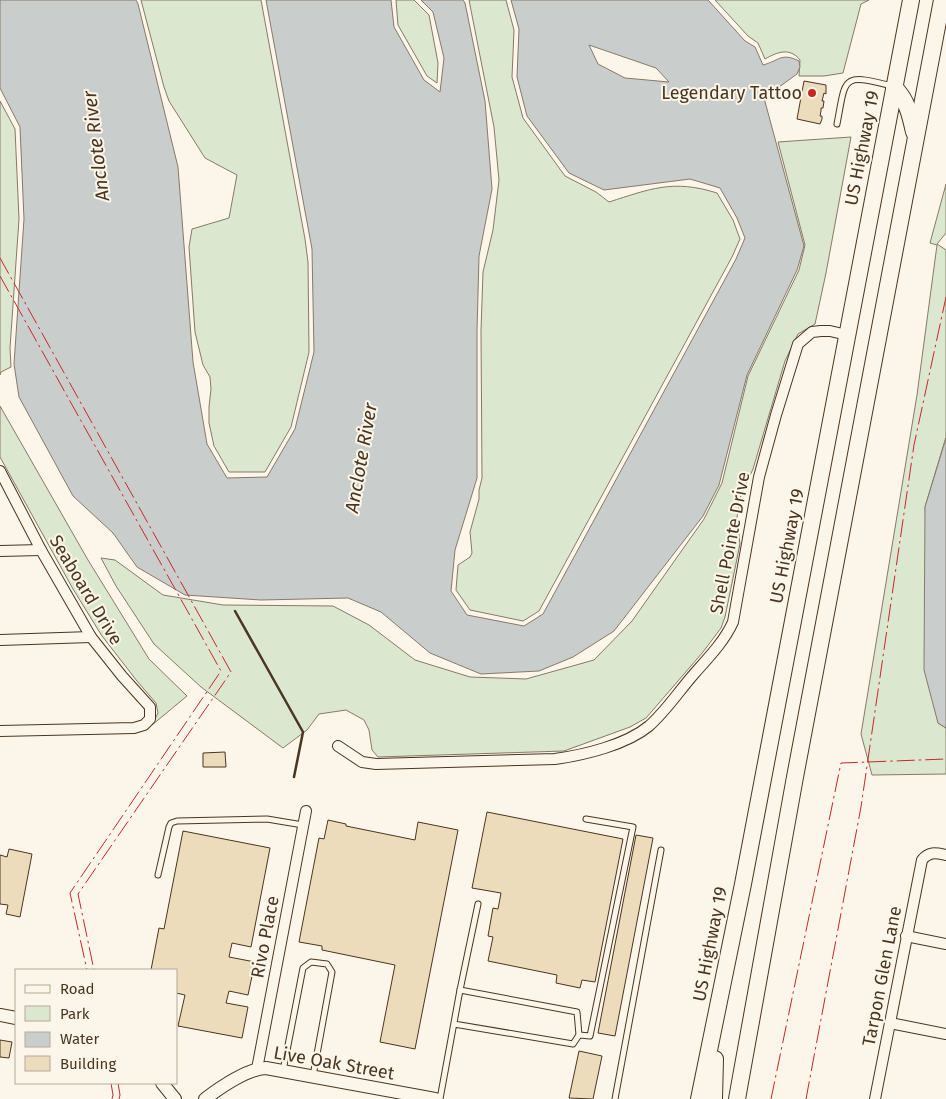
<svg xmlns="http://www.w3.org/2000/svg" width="946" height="1099" viewBox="0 0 946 1099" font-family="'Fira Sans',sans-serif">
  <rect width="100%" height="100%" fill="#fbf6e9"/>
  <g fill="#dce7d0" stroke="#887966">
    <path d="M141,0h120l44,239 3,23 1,90 -18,75 -26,45h-36l-15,-26 -5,-23v-16l2,-18 -1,-12 -7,-12 -8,-33 -6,-85 3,-18 37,-11 8,-43 -32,-17 -36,-57 -5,-14z"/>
    <path d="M396,0h18l15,15 9,48 -1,20 -10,-7 -29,-51z"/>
    <path d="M469,0h37l8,30 -2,47 11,41 42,58 31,16 13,10c41,-13 64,-23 108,-9l16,27 7,19 -8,18 -193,354 -16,10 -53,-11 -14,-20 2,-25 12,-8 2,-4 -2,-21 9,-33v-9l3,-12 -1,-147 2,-59 10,-42 6,-50 -5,-53z"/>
    <path d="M715,0h154l-8,4 -18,69 -19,3h-25l1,-16c-10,-13 -23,-8 -35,-1l-7,-16 -10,-7z"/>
    <path d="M0,101l15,28 4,90 -9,129 1,19 -10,5 -1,3z"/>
    <path d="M851,137l-25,136 -11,51 -17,10 -13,27 -32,108 -12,26 -4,22 3,27 -15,73 -4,11 -18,24 -57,66 -16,9 -66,24 -186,6 -6,-7 -3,-20 -5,-10 -18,-10 -27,4 -12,16 -24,18 -82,-61 -47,-43 -38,-58 -15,-28 14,2 48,35 60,10 110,1 36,19 46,35 55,17 56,2 68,-19 38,-39 72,-102 18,-36 26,-107 51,-106 6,-25 -27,-103z"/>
    <path d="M946,184v49l-9,11 9,6v187l-21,70 13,216 8,5v46l-74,1 -11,-41 56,-339 20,-150 -7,-2z"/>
    <path d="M0,406l88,154 61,99 38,37 -35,29 6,-12 -2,-10 -19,-22 -35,-45 -29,-47 -73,-132z"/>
  </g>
  <g fill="#c9cecd" stroke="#887966" fill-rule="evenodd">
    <path d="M0,0h136l2,4 40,163 15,195 14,82 20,34 40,-1 28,-48 19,-77 -2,-103 -46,-249h125l3,27 30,53 16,12 4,-34 -11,-46 -12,-12h42l2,3 20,98 7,88 -13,67 -2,75v147l-22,72 -4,41 16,24 57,11 19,-12 193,-355 9,-21 -8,-20 -17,-30 -30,-9 -86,11 -35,-17 -42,-57 -10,-39 2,-48 -8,-29h197l37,41 10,6 8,18c16,-4 18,-13 36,-4l1,6 -3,7 -33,24 40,148 -7,24 -50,105 -28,110 -16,31 -89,115 -41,26 -34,14 -58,3 -51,-21 -49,-41 -33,-14 -87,2 -76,-5 -48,-28 -24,-34 -40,-37 -54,-99 -5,-33 10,-145 -4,-92 -20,-39zM589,45l67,23 13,14 -44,-4 -27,-14z"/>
    <path d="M946,438v290l-8,-5 -14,-53 1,-163z"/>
  </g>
  <g fill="#ecdcbc" stroke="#4a3520">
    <path d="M804,81l22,4v9l-2,-1 -2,8h2l-1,7h-2v3l-1,5h2v3l-2,5 -23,-5z"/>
    <path d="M225,752l1,15h-23v-14z"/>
    <path d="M487,812l136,27 -28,143 -13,-2 -2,8 -24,-5 1,-8 -69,-14 5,-24 -5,-1 5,-28 5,1 3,-16 -29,-5z"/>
    <path d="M328,820l18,4v2l69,14 3,-18 40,8 -43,219 -35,-7 15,-77 -73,-15v-4l-23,-4 20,-104 5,1z"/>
    <path d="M183,831l87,17 -19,99 -19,-4 -3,14 26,5 -7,33 -19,-4 -3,12 22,4 -6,31 -64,-12 7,-31 -9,-2v-23h-25l8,-42 5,1z"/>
    <path d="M636,835l17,3 -38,198 -17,-3z"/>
    <path d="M9,849l23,5 -12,63 -14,-3 2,-9 -8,-1v-49l7,2z"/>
    <path d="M0,1040l12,2 -3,16 -9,-1z"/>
    <path d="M579,1051l23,5 -9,43 -24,-1z"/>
  </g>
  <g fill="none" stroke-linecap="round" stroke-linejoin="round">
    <defs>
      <g id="service">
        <path d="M837,124c9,-47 4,-51 55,-38"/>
        <path d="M158,875l11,-48 2,-4 6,-2 90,-2 36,6"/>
        <path d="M460,990l18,-86"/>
        <path d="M579,1035l11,1 43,-209 -47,-8"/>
        <path d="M283,1071l20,-103 8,-6 16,2 5,8 -19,104"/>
        <path d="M440,1099l20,-109 117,22 2,23 -6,9 -119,-20"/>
        <path d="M615,1099l46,-249"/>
      </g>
      <g id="minor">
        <path d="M0,471l41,79 50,87 31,39 28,31v12l-6,6 -10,3 -134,3"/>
        <path d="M0,551l41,-1"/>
        <path d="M0,640l91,-3"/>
        <path d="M338,746l24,16 14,2 179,-5c29,-4 71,-14 94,-33 17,-15 30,-35 45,-52 14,-16 30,-32 39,-52l26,-145 17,-62 22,-71 14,-12 9,-1h9l17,4"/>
        <path d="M906,936l40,8"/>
        <path d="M890,1023l56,11"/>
        <path d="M257,1069l49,-258"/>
        <path d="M875,1099l47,-239c7,-9 14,-7 24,-5"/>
      </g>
      <g id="tertiary">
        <path d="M0,1015l16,3"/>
        <path d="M162,1083l13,16"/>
        <path d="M205,1099c16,-12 42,-30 61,-31l169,31"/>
      </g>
      <g id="trunk">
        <path d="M894,87c13,13 16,27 20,45"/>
        <path d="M699,1099l44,-215 168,-884"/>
        <path d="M714,1099l1,-40"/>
        <path d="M737,1099l58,-322 147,-777"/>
      </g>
    </defs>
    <use href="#service" stroke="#4a3520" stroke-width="7"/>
    <use href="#minor" stroke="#4a3520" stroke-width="12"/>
    <use href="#tertiary" stroke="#4a3520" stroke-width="14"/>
    <use href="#trunk" stroke="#4a3520" stroke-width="18"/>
    <use href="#service" stroke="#fbf6e9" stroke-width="5"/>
    <use href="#minor" stroke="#fbf6e9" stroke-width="10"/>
    <use href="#tertiary" stroke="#fbf6e9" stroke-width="12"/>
    <use href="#trunk" stroke="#fbf6e9" stroke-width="16"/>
    <path stroke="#4a3520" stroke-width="2.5" d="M235,611l68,121 -9,45"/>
    <g stroke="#c62828" stroke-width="1" stroke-dasharray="18 4 2.5 4" stroke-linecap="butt">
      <path d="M0,258l231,414 -153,222 16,76"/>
      <path d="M0,276l221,395 -151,222 17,77"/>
      <path d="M111,1083l2,12 -1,4"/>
      <path d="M118,1083l2,12 -1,4"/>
      <path d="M771,1099l70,-336 105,-4"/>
      <path d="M806,1099l55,-292 53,-362 32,-148"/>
    </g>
  </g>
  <circle fill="#c62828" stroke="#fbf6e9" stroke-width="2" cx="812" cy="93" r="5"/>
  <g text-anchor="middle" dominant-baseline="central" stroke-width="4" stroke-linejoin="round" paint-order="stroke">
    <g font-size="18" fill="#4a3520" stroke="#fbf6e9" text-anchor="end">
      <text x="802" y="93">Legendary Tattoo</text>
    </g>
    <g font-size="18" fill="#4a3520" stroke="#fbf6e9">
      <text transform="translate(862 148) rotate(-79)">US Highway 19</text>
      <text transform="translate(730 543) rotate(-79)">Shell Pointe Drive</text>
      <text transform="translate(787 546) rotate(-79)">US Highway 19</text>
      <text transform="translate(86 590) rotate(59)">Seaboard Drive</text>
      <text transform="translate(265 937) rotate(-79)">Rivo Place</text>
      <text transform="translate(710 944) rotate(-79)">US Highway 19</text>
      <text transform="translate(882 976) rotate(-79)">Tarpon Glen Lane</text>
      <text transform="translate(334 1063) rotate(10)">Live Oak Street</text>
    </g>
    <g font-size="19" font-style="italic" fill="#4a3520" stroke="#fbf6e9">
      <text transform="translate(96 146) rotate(-97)">Anclote River</text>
      <text transform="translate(361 458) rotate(-80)">Anclote River</text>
    </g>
  </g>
  <rect x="15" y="969" width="162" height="115" fill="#fbf6e9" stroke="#b4a999"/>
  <rect x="25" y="985" width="25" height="8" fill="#fbf6e9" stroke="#b4a999"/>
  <text x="60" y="994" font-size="15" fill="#4a3520">Road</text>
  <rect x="25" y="1006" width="25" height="15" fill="#dce7d0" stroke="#b4a999"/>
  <text x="60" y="1019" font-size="15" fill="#4a3520">Park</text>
  <rect x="25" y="1032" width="25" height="15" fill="#c9cecd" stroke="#b4a999"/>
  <text x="60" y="1044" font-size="15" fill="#4a3520">Water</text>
  <rect x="25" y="1056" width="25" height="15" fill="#ecdcbc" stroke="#b4a999"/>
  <text x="60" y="1069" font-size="15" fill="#4a3520">Building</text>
</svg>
